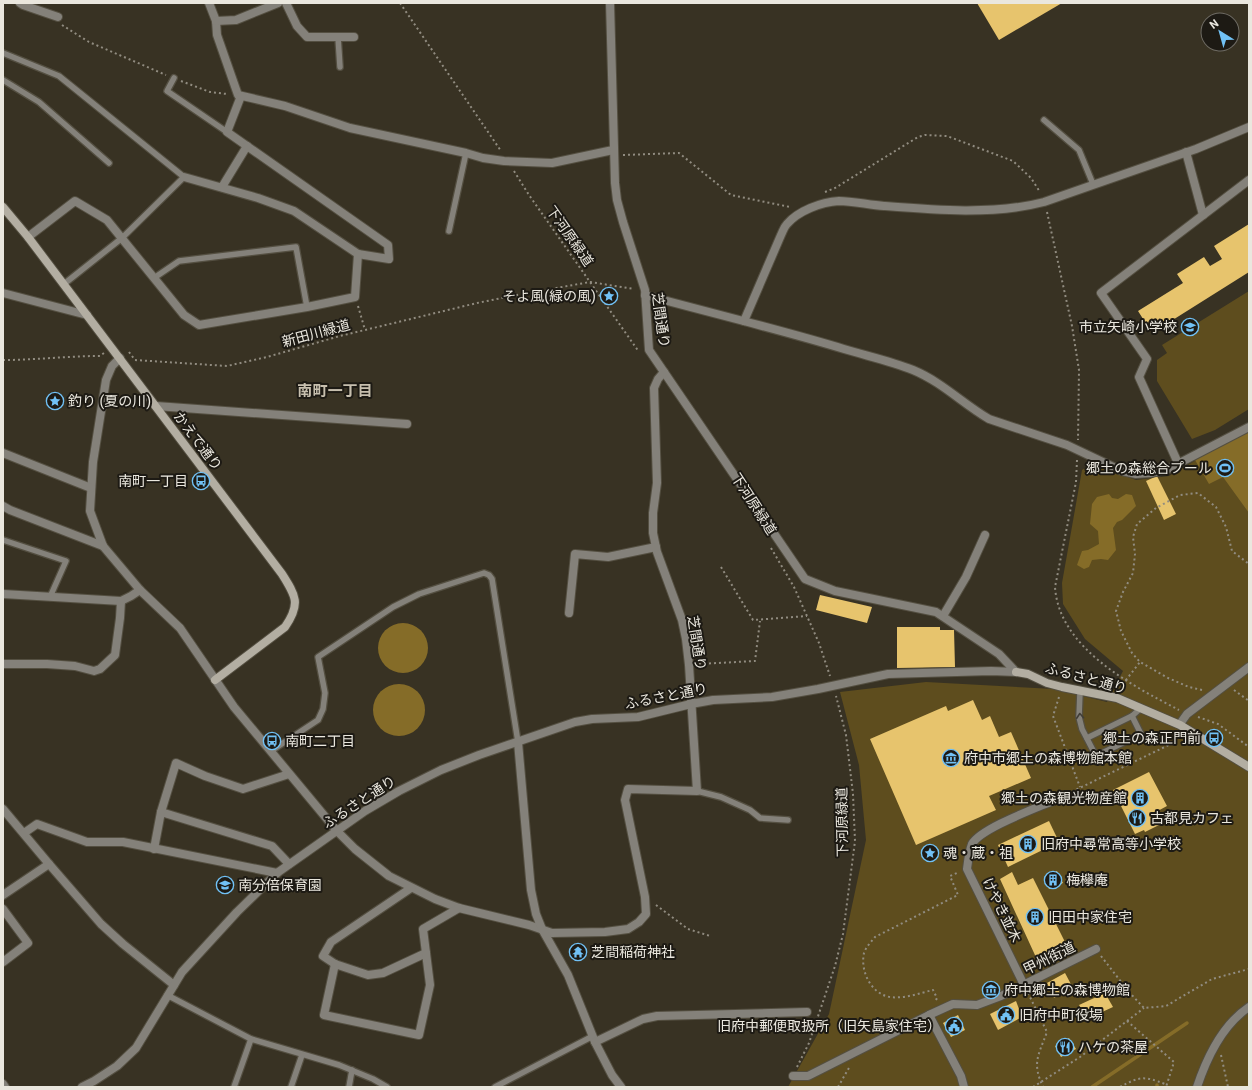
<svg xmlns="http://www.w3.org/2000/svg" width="1252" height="1090" viewBox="0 0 1252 1090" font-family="Roboto,'Noto Sans JP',sans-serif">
  <rect width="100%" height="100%" fill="#383223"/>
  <g fill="#5e4d1e">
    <path d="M1249,291v118l-34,21 -23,9 -35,-58v-21l10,-7 -5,-8z"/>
    <path d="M1249,429v658h-461l41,-73 37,-174 -7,-75 -19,-73 86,-10 128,7 53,13 16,-31 -38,-32 -22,-35 -1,-21 20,-113 9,-6 45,16 33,-4z"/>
  </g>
  <g fill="#856c28">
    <path d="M1249,429v84l-26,-36 -14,7 -14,-24z"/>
    <path d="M1109,494l3,4 6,1 8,-5 6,1 4,11 -14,14 -5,2 -4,6 3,22 -8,10 -7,-1 -9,1 -3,7 -5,2 -7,-4 5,-14 6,-1 11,-6 -1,-13 -8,-7 2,-20 5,-7z"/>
    <circle cx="403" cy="648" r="25"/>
    <circle cx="399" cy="710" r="26"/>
  </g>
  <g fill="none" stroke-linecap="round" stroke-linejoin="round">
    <g stroke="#856c28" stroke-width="3.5">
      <path d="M1092,1087l95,-64"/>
      <path d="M1157,1087v-2"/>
    </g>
  </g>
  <g fill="#e7c46d">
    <path d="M977,3h85l-63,37z"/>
    <path d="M1249,224v48l-97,61 -14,-22 45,-28 -6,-9 27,-17 6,9 12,-7 -8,-13z"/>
    <path d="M1157,476l19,38 -12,6 -18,-39z"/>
    <path d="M820,595l52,12 -5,16 -51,-13z"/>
    <path d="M897,627h43v3h14l1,37 -58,1z"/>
    <path d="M973,700l9,20 8,-4 9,21 12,-5 20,46 -42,18 7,14 -80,35 -46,-106 76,-33 2,5z"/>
    <path d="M1149,772l18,34 -13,7 5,12 -14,7 -1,-2 -9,4 -22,-44z"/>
    <path d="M1049,821l10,21 -51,25 -10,-22z"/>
    <path d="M1057,871l6,12 -14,6 -5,-12z"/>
    <path d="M1012,872l6,13 15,-7 35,70 -17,8 2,4 -13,6 -40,-87z"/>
    <path d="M1065,973l8,15 -19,10 -7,-15z"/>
    <path d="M1105,993l8,14 -26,12 -8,-14z"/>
    <path d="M1016,1001l6,16 -24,13 -8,-16z"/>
    <path d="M958,1015l7,15 -14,7 -8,-14z"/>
    <path d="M1069,1038l7,11 -15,8 -6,-11z"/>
  </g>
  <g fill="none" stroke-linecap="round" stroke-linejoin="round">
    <defs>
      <g id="lane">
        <path d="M338,37l2,30"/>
        <path d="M3,53l56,23 125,101 -62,61 -58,46"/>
        <path d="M174,78l-7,13 60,41"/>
        <path d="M3,80l36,22 70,61"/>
        <path d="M1044,120l35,30 14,34"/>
        <path d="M449,231l17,-78"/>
        <path d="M154,278l25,-17 117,-14 11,60"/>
        <path d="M3,540l63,21 -16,36"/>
        <path d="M1080,692l-1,25 3,12 14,27 45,-22 -9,-18"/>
        <path d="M1087,738l45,-22 9,-8"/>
        <path d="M271,751l47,-31 5,-11 2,-16 -7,-36 75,-50 26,-13 65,-21 5,2 3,4 26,163"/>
        <path d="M697,791l24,6 29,13 10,8 28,2"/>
        <path d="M167,995l84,44 88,26 34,14 14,8"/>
        <path d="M234,1087l17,-48"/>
        <path d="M291,1087l11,-32"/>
        <path d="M349,1087l3,-17"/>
        <path d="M495,1087l98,-51"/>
      </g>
      <g id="street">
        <path d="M20,3l3,2 35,12"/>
        <path d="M209,3l7,18 1,14 21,60 47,11 65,22 116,25 17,5 21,3 48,2 61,-13"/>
        <path d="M286,3l11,23 10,11h47"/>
        <path d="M610,3l5,180 2,17 6,22 22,68 4,60 156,229 30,12 101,21 63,42 17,18"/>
        <path d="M216,21l20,-1 42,-17"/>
        <path d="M1186,152l17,63"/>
        <path d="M184,177l74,21 36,13 64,43 31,5 -1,-14 -161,-113 14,-36"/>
        <path d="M222,187l25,-41"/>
        <path d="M28,237l47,-36 32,19 77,95 15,10 108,-18 48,-10 3,-43"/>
        <path d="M3,293l84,22"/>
        <path d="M645,295c66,18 133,34 199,54 23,7 47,12 69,21 29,12 50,34 76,49l78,26 55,26 14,3 14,-1 16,-3 83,-43"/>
        <path d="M744,321l37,-86c2,-4 3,-8 6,-11 11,-13 34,-22 52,-23 14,0 30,4 45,5 50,4 111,9 160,-4l152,-53 53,-22"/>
        <path d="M120,358l-8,8 -6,14 -13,82 -3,49 13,35 37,44 40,38 54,79 103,124 18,18 34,27 46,23 24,9 70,17 23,8 53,-1 23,-3 11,-7 7,-8 -1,-17 -20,-97 3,-11 69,2 -8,-126 -3,-26 -4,-19 -25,-68 -4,-19v-20l4,-30 -3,-95 4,-9 6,-7"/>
        <path d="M156,406l251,18"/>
        <path d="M3,453l88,35"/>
        <path d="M1178,463l-39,-86 8,-18 -46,-66 148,-113"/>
        <path d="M3,506l7,4 93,36"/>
        <path d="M3,594l118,7 10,-5 9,-6"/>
        <path d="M569,613l6,-59 33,3 48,-10"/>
        <path d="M943,616l23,-39 19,-42"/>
        <path d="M3,664h44l28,2 19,5 6,-2 15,-14 5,-37 1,-17"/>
        <path d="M1182,721l5,-7 62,-47"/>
        <path d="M518,742l13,148 5,24 6,15 26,46 27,67 17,33 9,12"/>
        <path d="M3,809l46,55 52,60 22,20 51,41"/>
        <path d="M161,812l111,34 17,18"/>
        <path d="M24,833l13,-9 50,18h36l154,31"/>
        <path d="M154,849l7,-37 15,-49 29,13 38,13 46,-15"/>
        <path d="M411,888l-80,54 -8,14 12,8 33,11 15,-2 43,-20"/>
        <path d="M3,895l46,-31"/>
        <path d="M3,909l25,34 -25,19"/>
        <path d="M335,964l-11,51 95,20 11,-50 -7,-56 36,-21"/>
        <path d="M1024,985l-57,-116c1,-8 2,-17 5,-25 9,-16 65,-36 83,-44"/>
        <path d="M929,1015l32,61 3,11"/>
        <path d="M595,1042l48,-23 14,-3 150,-4"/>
        <path d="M793,1076h15l121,-61 24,-11 24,1 24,-9 95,-47"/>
        <path d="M3,1084l2,3"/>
        <path d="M82,1087l12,-6 23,-15 19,-18 46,-76 55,-60 40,-39 88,-62 34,-20 42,-21 38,-15 96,-33 17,-3 46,-2 53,-13 22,-4 59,-3 46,-8 70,-15 103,-3 25,1"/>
        <path d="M1197,1087c10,-30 25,-62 52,-80"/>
      </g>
      <g id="secondary">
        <path d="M3,207l25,30 254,337c14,22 19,30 3,53l-70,53"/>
        <path d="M1016,672l12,2 19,9 15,4 55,11 63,27 69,42"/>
      </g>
    </defs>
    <use href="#lane" stroke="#544f41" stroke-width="8"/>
    <use href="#street" stroke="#544f41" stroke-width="10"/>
    <use href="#secondary" stroke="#544f41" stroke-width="10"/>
    <g stroke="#918c80" stroke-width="2" stroke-dasharray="2 3" stroke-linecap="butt">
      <path d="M400,3l101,148"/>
      <path d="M62,25l27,17 77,33"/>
      <path d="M181,81l29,11 17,2"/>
      <path d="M623,155l56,-2 52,42 59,12"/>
      <path d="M514,171l15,24 110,157"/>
      <path d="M825,192l10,-4 83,-51 7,-2 22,1 66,25 18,17 9,14"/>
      <path d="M1047,212l25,114 7,44 -1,70"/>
      <path d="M358,306l7,24"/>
      <path d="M129,352l6,8 92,6 40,-9 73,-21 137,-33 40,-8 73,-13 44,7"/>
      <path d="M3,360c32,0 64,-4 97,-4l4,-3"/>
      <path d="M1077,460l-1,22 -21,105c4,61 76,98 124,123"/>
      <path d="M771,548l23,39 25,56 11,33"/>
      <path d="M721,567l32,53 54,-4"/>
      <path d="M699,664l56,-3 5,-40"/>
      <path d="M1121,689l5,-9 14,-18"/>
      <path d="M1202,690l-13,-3 -21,-9 -28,-16 -8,-9 -11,-22 -5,-20 7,-19 10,-19 2,-19 -2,-17 4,-13 19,-16 24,-13 18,-2 18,14 10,20 6,24 17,13"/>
      <path d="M1234,690l15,11"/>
      <path d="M1059,697l-6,19 27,71"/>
      <path d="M1198,717l20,7 31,23"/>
      <path d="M1063,796l110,-53 3,-9"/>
      <path d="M656,905l32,24 22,7"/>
      <path d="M1101,956l28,36 15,16 22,-2 46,-27 37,-10"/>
      <path d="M1028,993l19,39c-9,24 -15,31 -4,55"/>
      <path d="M936,1000l1,-2 -4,-8c-13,3 -29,9 -43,7 -19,-3 -30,-26 -26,-44 2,-6 7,-11 11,-16l83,-42 -8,-19 9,-4"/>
      <path d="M1127,1021l47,41 -8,25"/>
      <path d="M1221,1055l7,32"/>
      <path d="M797,1067l12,-24 26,-77 8,-32 12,-93 -2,-47 -7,-59 -10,-39"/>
      <path d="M838,1087l12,-21"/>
      <path d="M1033,1087l47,-30 64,-49"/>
      <path d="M1120,1087c20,-11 24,-11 45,-3"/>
    </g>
    <use href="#lane" stroke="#84817a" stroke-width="5.5"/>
    <use href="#street" stroke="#84817a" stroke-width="8"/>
    <use href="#secondary" stroke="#b3aea2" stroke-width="8"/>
  </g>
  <defs><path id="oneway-chevron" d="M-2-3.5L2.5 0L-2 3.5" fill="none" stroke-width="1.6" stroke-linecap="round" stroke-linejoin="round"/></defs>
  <use stroke="#413e38" href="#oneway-chevron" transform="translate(1080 716) rotate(-95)"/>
  <defs>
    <symbol id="sight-ring" viewBox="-11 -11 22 22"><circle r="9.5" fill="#1d1a14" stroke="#71c1f5" stroke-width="1.5"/><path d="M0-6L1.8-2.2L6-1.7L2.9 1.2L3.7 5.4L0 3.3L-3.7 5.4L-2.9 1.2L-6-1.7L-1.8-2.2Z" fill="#71c1f5"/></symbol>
    <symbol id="school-ring" viewBox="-11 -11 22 22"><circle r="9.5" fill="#1d1a14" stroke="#71c1f5" stroke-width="1.5"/><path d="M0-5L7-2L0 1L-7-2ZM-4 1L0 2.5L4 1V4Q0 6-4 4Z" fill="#71c1f5"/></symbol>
    <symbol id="stadium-ring" viewBox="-11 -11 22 22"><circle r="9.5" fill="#1d1a14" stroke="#71c1f5" stroke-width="1.5"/><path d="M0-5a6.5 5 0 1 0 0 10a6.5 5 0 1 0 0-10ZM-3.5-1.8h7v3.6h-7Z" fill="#71c1f5"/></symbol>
    <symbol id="bus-ring" viewBox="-11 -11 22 22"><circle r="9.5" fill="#1d1a14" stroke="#71c1f5" stroke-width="1.5"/><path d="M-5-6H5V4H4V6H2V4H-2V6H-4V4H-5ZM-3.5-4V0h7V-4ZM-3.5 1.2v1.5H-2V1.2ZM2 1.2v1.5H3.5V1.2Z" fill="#71c1f5"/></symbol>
    <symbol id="museum-ring" viewBox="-11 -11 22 22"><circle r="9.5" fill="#1d1a14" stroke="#71c1f5" stroke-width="1.5"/><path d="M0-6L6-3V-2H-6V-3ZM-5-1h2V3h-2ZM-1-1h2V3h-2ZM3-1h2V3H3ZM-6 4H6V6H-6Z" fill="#71c1f5"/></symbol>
    <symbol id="building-ring" viewBox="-11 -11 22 22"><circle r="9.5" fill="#1d1a14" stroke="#71c1f5" stroke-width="1.5"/><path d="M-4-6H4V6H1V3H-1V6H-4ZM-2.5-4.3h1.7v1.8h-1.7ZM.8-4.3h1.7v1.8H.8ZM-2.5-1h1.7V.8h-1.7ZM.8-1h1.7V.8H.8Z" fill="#71c1f5"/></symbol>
    <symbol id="restaurant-ring" viewBox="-11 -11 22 22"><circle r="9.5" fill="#1d1a14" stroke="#71c1f5" stroke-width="1.5"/><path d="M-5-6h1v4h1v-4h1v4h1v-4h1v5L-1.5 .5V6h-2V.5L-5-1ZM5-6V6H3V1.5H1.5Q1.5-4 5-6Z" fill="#71c1f5"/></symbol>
    <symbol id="temple-ring" viewBox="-11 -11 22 22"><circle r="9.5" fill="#1d1a14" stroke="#71c1f5" stroke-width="1.5"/><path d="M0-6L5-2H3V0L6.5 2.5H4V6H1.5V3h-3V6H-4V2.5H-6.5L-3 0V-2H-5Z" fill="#71c1f5"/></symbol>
    <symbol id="civic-ring" viewBox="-11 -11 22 22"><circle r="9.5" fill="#1d1a14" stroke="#71c1f5" stroke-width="1.5"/><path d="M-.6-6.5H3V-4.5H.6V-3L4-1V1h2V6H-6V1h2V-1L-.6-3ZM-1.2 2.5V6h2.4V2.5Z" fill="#71c1f5"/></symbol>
  </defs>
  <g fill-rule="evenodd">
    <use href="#sight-ring" x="599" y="286" width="20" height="20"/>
    <use href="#school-ring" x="1180" y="317" width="20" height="20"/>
    <use href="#sight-ring" x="45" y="391" width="20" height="20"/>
    <use href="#stadium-ring" x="1215" y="458" width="20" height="20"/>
    <use href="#bus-ring" x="191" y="471" width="20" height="20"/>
    <use href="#bus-ring" x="1204" y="728" width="20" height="20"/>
    <use href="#bus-ring" x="262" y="731" width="20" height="20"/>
    <use href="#museum-ring" x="941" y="748" width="20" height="20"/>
    <use href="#building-ring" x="1130" y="788" width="20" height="20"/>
    <use href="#restaurant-ring" x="1127" y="808" width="20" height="20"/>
    <use href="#building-ring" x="1018" y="834" width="20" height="20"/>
    <use href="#sight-ring" x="920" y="843" width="20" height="20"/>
    <use href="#building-ring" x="1043" y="870" width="20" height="20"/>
    <use href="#school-ring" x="215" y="875" width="20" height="20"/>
    <use href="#building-ring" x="1025" y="907" width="20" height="20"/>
    <use href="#temple-ring" x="568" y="942" width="20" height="20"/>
    <use href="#museum-ring" x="981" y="980" width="20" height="20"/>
    <use href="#civic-ring" x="996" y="1005" width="20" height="20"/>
    <use href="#civic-ring" x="944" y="1016" width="20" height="20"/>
    <use href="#restaurant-ring" x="1055" y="1037" width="20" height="20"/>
  </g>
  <g text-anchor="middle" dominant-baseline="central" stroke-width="4" stroke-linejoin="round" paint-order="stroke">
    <g font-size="14" fill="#eae7de" stroke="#1d1a14">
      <text transform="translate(570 236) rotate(55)">下河原緑道</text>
      <text transform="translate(661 320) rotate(82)">芝間通り</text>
      <text transform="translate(316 333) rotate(-15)">新田川緑道</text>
      <text transform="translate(198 441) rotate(53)">かえで通り</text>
      <text transform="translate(754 504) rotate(57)">下河原緑道</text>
      <text transform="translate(697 643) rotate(81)">芝間通り</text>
      <text transform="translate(1086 678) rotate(15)">ふるさと通り</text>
      <text transform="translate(666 696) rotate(-11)">ふるさと通り</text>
      <text transform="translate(359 802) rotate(-33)">ふるさと通り</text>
      <text transform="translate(842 822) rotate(-91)">下河原緑道</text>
      <text transform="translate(1002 910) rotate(64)">けやき並木</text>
      <text transform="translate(1049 958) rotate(-26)">甲州街道</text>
    </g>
    <g font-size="14" fill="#eae7de" stroke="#1d1a14" text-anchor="start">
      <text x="596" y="296" text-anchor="end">そよ風(緑の風)</text>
      <text x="1177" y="327" text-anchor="end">市立矢崎小学校</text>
      <text x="68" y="401">釣り (夏の川)</text>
      <text x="1212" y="468" text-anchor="end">郷土の森総合プール</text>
      <text x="188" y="481" text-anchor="end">南町一丁目</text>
      <text x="1201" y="738" text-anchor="end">郷土の森正門前</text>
      <text x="285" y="741">南町二丁目</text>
      <text x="964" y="758">府中市郷土の森博物館本館</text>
      <text x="1127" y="798" text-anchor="end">郷土の森観光物産館</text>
      <text x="1150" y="818">古都見カフェ</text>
      <text x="1041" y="844">旧府中尋常高等小学校</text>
      <text x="943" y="853">魂・蔵・祖</text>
      <text x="1066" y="880">梅欅庵</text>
      <text x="238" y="885">南分倍保育園</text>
      <text x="1048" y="917">旧田中家住宅</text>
      <text x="591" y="952">芝間稲荷神社</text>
      <text x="1004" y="990">府中郷土の森博物館</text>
      <text x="1019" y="1015">旧府中町役場</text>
      <text x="941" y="1026" text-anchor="end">旧府中郵便取扱所（旧矢島家住宅）</text>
      <text x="1078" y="1047">ハケの茶屋</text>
    </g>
    <g font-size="15" font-weight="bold" fill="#c7bfae" stroke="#1d1a14">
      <text x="335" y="391">南町一丁目</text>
    </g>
  </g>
  <rect width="1252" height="1090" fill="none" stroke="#eae7de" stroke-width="8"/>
  <g transform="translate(1220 32) rotate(323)"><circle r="19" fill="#1d1a14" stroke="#6f6c65"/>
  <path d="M0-3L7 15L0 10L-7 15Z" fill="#71c1f5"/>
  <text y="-6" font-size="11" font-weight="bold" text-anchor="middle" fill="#eae7de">N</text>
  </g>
</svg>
